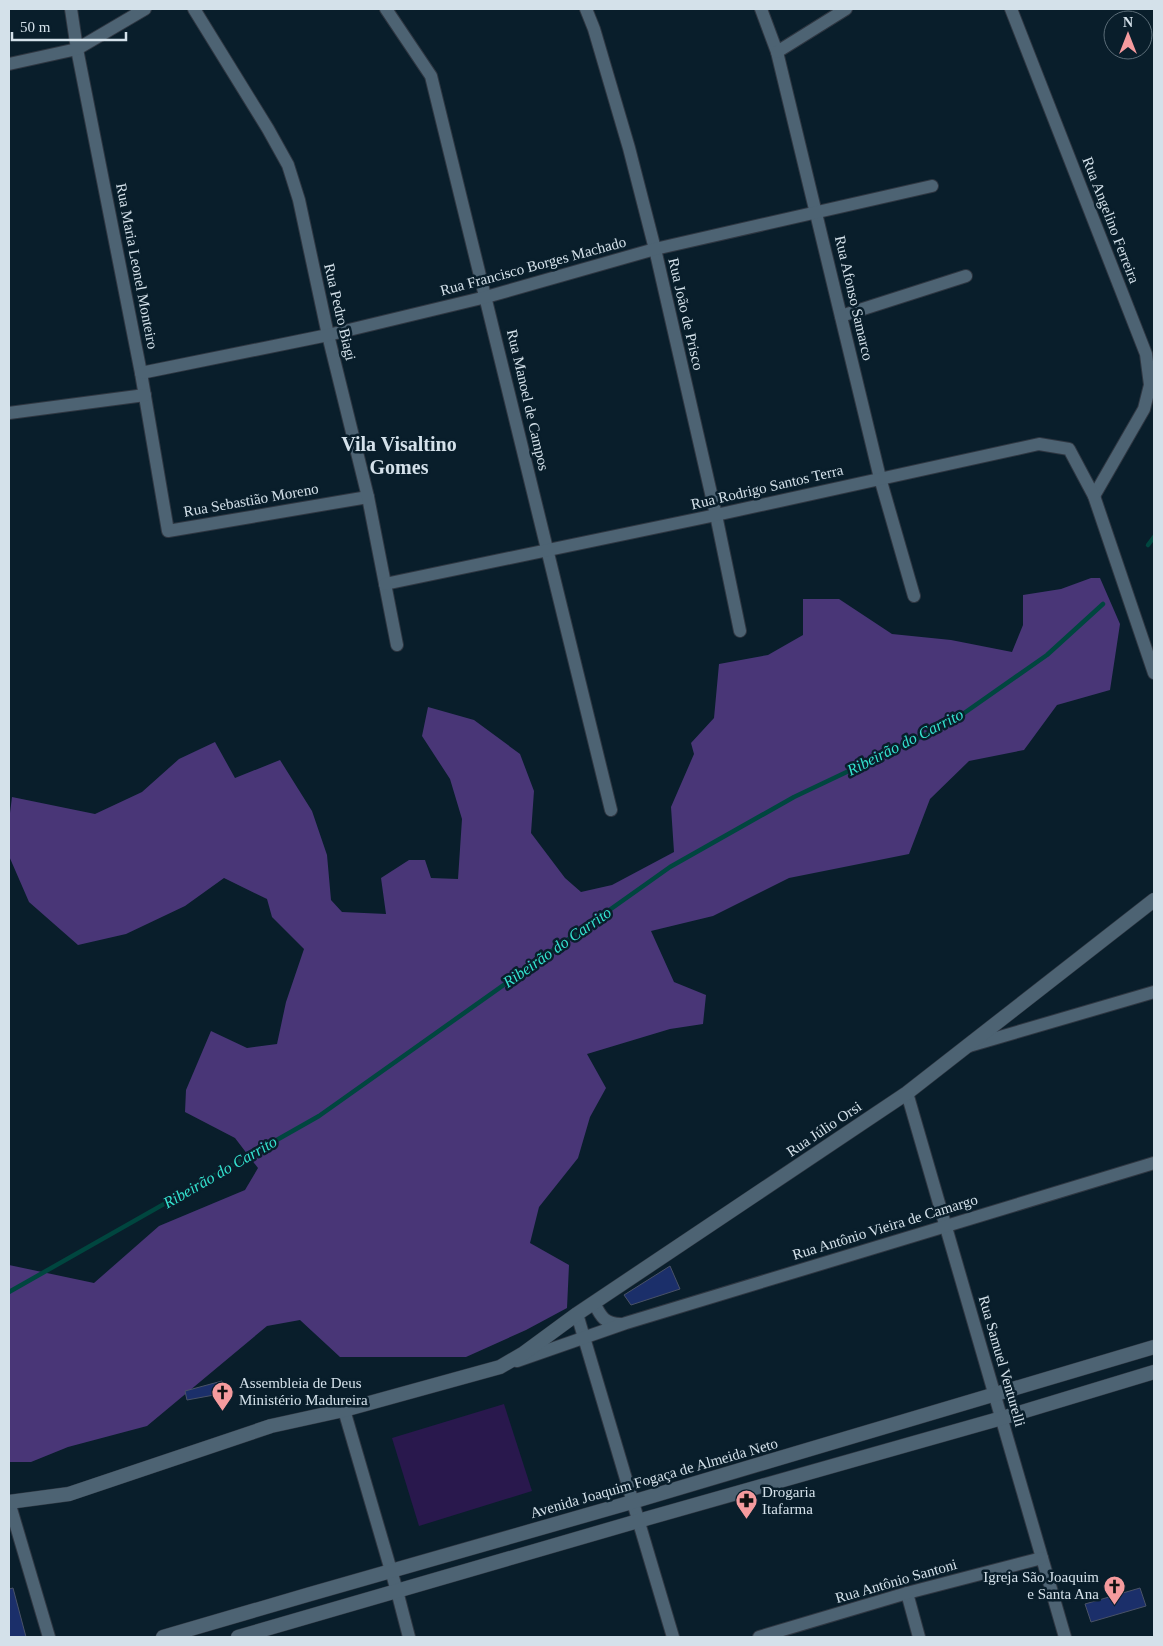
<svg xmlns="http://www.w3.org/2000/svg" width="1163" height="1646" viewBox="0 0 1163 1646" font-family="Georgia,serif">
  <rect width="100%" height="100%" fill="#091e2b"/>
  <path fill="#29184d" d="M504,1404l28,87 -113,35 -27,-88z"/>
  <path fill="#493677" d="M1091,578h9l20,46 -10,66 -53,15 -33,45 -55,11 -39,38 -21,55 -120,24 -76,38 -62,15 23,51 32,13 -3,29 -33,5 -83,25 19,34 -16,29 -12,41 -39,49 -9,36 39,22 -2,43 -41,22 -60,27h-126l-40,-37 -33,6 -120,100 -79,21 -37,15h-22v-197l85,18 65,-57 86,-36 13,-22 -23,-30 -50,-26 1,-22 25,-59 36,17 30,-4 9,-42 18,-53 -32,-32 -5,-18 -43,-21 -39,28 -59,28 -48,11 -49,-43 -20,-46v-35l3,-24 83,17 47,-22 37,-33 36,-17 20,36 45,-18 32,51 15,44 4,45 11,12 44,2 -5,-36 28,-18h16l6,18 27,1 4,-60 -12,-40 -28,-43 6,-29 46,13 46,34 14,37 -3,42 34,45 16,14 31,-7 62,-33 -3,-45 23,-53 -3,-11 23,-25 5,-54 49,-9 35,-20v-36h36l53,35 59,6 61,12 11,-27v-30l38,-6z"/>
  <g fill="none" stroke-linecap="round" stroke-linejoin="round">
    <g stroke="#00463f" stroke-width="4.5">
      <path d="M1148,545l6,-8"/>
      <path d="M9,1292l310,-176 351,-249 124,-70 156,-74 97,-68 56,-51"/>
    </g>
  </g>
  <g fill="#1b2f6a" stroke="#495267">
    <path d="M670,1266l10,23 -49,16 -7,-10z"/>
    <path d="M222,1381l3,12 -38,7 -2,-9z"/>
    <path d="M13,1588l13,49h-17v-48z"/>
    <path d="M1140,1588l6,18 -55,16 -6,-18z"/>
  </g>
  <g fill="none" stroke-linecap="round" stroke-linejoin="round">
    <defs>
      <g id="minor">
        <path d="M71,9l6,40 64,324 27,158 200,-34"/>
        <path d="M194,9l74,120 20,36 11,35 29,135 40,162 29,148"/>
        <path d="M386,9l45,67 180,734"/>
        <path d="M586,9l8,20 35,119 26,101 61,266 24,116"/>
        <path d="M761,9l16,43 103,426 34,118"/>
        <path d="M1011,9l135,345 4,31 -6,24 -50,87"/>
        <path d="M777,52l69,-43"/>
        <path d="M9,64l68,-15 68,-40"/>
        <path d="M841,316l125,-40"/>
        <path d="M141,373l187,-38 158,-38 169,-48 277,-63"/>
        <path d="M9,413l136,-18"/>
        <path d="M385,584l331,-69 323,-71 30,5 25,47 60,177"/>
        <path d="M969,1046l185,-54"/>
        <path d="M907,1093l158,544"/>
        <path d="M594,1303c7,14 11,21 27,21"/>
        <path d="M577,1314l96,323"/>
        <path d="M517,1361l109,-38 528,-160"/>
        <path d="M344,1410l53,181 12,46"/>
        <path d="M9,1502l40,135"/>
        <path d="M907,1593l12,44"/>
        <path d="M759,1637l148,-44 135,-35"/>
      </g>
      <g id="tertiary">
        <path d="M163,1637c156,-46 312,-90 469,-135 174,-50 348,-105 522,-155"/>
        <path d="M238,1637l400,-116 364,-103 152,-46"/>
      </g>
      <path id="secondary" d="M9,1502l60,-8 202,-68 73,-16 156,-43 24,-14 53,-39 330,-221 247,-193"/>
    </defs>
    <use href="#minor" stroke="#2f3742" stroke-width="14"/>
    <use href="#tertiary" stroke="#2f3742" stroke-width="15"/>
    <use href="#secondary" stroke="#2f3742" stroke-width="15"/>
    <use href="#minor" stroke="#4d6373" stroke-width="12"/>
    <use href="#tertiary" stroke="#4d6373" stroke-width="14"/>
    <use href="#secondary" stroke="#4d6373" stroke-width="14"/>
  </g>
  <defs>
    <symbol id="church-pin" viewBox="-11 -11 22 30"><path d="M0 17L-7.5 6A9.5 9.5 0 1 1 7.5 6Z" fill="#f59b9e" stroke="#091e2b"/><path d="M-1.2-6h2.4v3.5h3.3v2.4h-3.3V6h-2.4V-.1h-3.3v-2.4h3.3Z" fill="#111"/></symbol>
    <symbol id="pharmacy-pin" viewBox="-11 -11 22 30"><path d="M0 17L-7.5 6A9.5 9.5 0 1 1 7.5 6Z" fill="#f59b9e" stroke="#091e2b"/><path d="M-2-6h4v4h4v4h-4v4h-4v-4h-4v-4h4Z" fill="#111"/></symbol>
  </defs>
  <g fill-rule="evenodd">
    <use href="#church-pin" x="210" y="1380" width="25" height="34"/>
    <use href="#pharmacy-pin" x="734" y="1488" width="25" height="34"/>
    <use href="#church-pin" x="1102" y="1574" width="25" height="34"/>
  </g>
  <g text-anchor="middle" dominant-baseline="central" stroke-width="5" stroke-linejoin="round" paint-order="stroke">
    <g font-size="15" fill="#d4e1ea" stroke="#091e2b">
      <text transform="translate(1111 220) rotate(69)">Rua Angelino Ferreira</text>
      <text transform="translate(137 266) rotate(79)">Rua Maria Leonel Monteiro</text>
      <text transform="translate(533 266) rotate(-15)">Rua Francisco Borges Machado</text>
      <text transform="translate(854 298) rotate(77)">Rua Afonso Samarco</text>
      <text transform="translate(340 312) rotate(77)">Rua Pedro Biagi</text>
      <text transform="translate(686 314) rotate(77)">Rua João de Prisco</text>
      <text transform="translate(528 400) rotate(77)">Rua Manoel de Campos</text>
      <text transform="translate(767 487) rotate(-13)">Rua Rodrigo Santos Terra</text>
      <text transform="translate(251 500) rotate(-10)">Rua Sebastião Moreno</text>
      <text transform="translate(824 1129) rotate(-34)">Rua Júlio Orsi</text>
      <text transform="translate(885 1227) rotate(-17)">Rua Antônio Vieira de Camargo</text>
      <text transform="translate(1002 1361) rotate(74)">Rua Samuel Venturelli</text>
      <text transform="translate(654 1478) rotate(-16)">Avenida Joaquim Fogaça de Almeida Neto</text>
      <text transform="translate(896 1581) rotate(-16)">Rua Antônio Santoni</text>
    </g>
    <g font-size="15" fill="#d4e1ea" stroke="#091e2b" text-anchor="start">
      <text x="239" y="1383">Assembleia de Deus<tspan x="239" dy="17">Ministério Madureira</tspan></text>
      <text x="762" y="1492">Drogaria<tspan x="762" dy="17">Itafarma</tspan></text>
      <text x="1099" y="1577" text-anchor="end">Igreja São Joaquim<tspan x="1099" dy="17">e Santa Ana</tspan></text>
    </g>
    <g font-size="16" font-style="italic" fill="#34e2cf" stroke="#091e2b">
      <text transform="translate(905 742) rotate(-27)">Ribeirão do Carrito</text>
      <text transform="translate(557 947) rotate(-35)">Ribeirão do Carrito</text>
      <text transform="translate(220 1172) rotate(-30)">Ribeirão do Carrito</text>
    </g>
    <g font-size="20" font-weight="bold" fill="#d4e1ea" stroke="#091e2b">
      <text x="399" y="444">Vila Visaltino<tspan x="399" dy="23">Gomes</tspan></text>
    </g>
  </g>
  <rect width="1163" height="1646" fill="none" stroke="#d4e1ea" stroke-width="20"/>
  <g transform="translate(1128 35)"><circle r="24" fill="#091e2b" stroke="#5a6c77"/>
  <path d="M0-4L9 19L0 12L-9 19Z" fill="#f59b9e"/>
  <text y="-8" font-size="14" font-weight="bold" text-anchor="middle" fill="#d4e1ea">N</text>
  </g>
  <path d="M12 32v8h114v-8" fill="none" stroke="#d4e1ea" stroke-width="2.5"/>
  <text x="20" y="32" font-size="15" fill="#d4e1ea" stroke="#091e2b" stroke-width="4" paint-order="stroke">50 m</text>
</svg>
